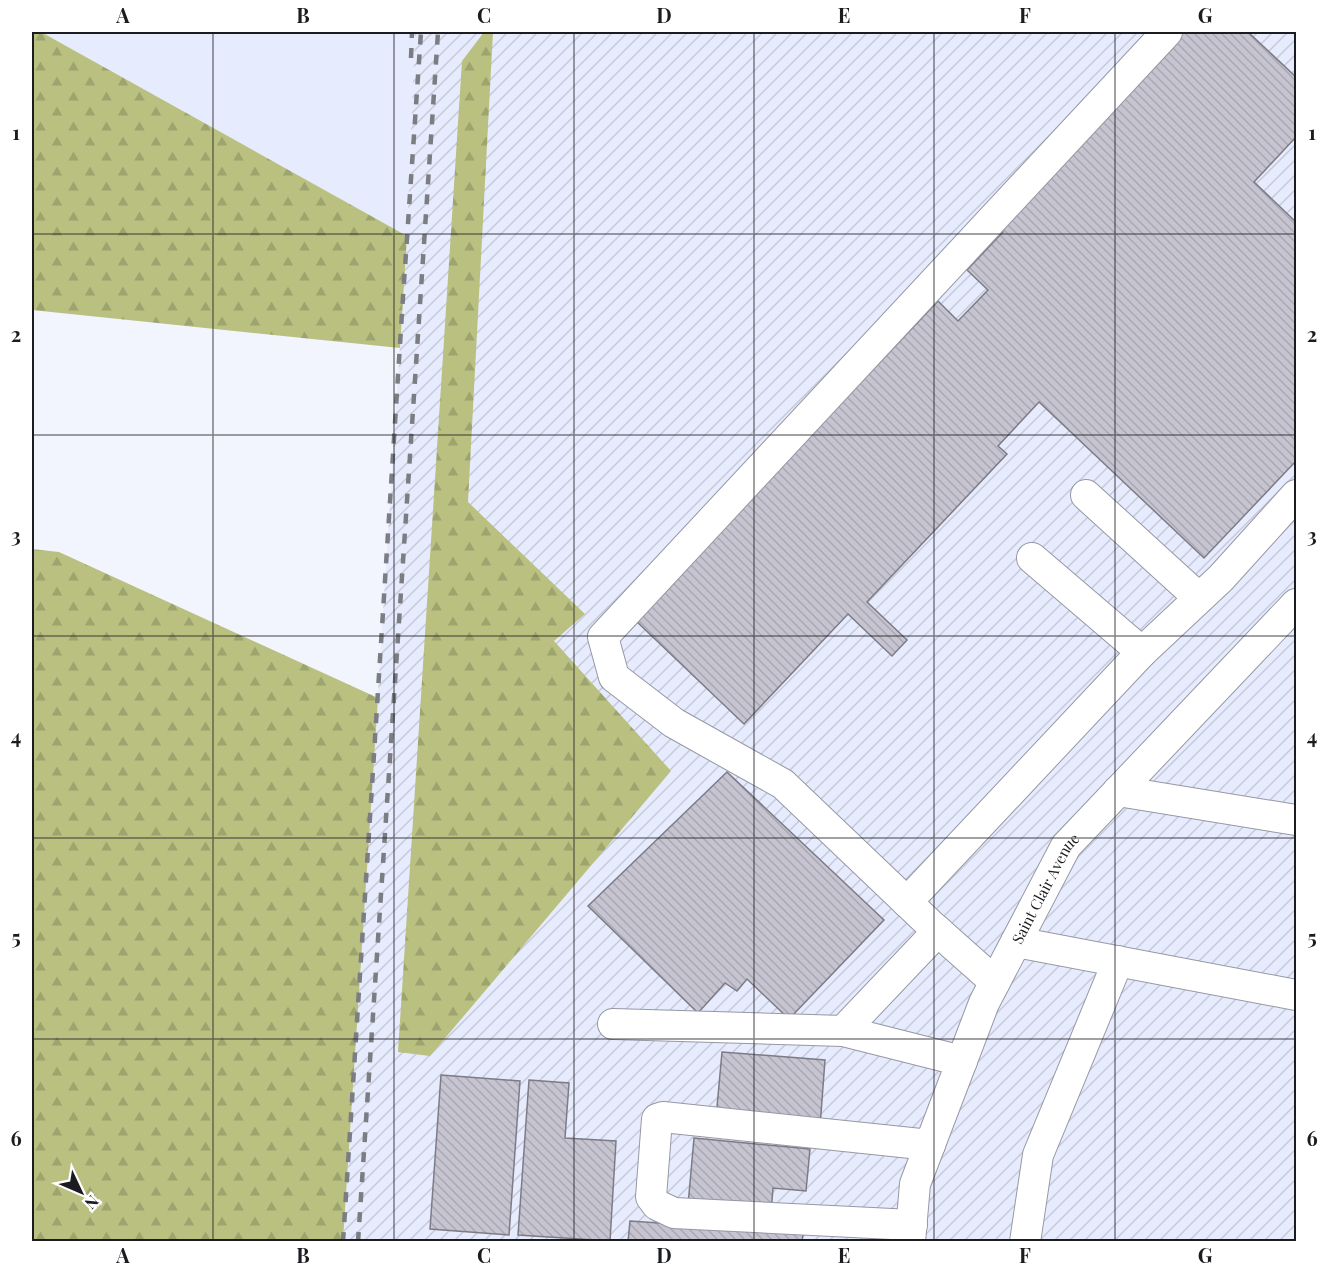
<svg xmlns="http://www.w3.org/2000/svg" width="1328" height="1273" viewBox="0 0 1328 1273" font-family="'Playfair Display',serif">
  <defs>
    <pattern id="industrial-furrows" width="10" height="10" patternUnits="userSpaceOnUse" patternTransform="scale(1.5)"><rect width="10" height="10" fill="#e7ebfe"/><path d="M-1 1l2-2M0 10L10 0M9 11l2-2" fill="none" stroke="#c6c9d9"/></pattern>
    <pattern id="forest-firs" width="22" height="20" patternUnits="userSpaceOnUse" patternTransform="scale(1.5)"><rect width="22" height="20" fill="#b9c080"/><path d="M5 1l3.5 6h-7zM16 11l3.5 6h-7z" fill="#9ea46e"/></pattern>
    <pattern id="building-back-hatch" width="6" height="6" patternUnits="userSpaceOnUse" patternTransform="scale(1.5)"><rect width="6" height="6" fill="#c5c4d0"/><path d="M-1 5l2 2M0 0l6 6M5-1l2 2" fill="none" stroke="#a9a8b2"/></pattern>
  </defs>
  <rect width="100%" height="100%" fill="#f2f4fe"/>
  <path fill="#e7ebfe" d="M41,32h374l-8,204z"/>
  <path fill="url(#industrial-furrows)" d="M415,32h881v1209l-953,1 64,-1006z"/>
  <g fill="url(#forest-firs)">
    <path d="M32,32h9l366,204 -7,112 -368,-38z"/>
    <path d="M484,32h9l-25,470 117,112 -31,27 117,130 -241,285 -32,-4 64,-991z"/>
    <path d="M32,549l27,3 319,146 -35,543h-311z"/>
  </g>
  <g fill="url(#building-back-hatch)" stroke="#7c7b86" stroke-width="1.5">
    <path d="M1181,32h67l48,45v60l-42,45 42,40v239l-92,97 -165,-156 -41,44 9,8 -140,148 40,38 -15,16 -44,-42 -104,110 -109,-104 303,-319 20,20 30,-31 -21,-20 36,-38 -5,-5z"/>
    <path d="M727,772l157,148 -95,99 -42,-40 -10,12 -12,-8 -27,30 -110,-107z"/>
    <path d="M722,1052l103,8 -5,67 -104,-9z"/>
    <path d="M441,1075l79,6 -11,154 -79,-6z"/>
    <path d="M529,1080l40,3 -4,55 51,3 -6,100 -92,-6z"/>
    <path d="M694,1138l116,11 -4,42 -33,-3 -2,25 -83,-8z"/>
    <path d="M630,1221l173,12 -1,9h-174z"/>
  </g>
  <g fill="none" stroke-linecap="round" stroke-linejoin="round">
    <defs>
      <g id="minor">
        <path d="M1086,495l113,103"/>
        <path d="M1032,558l110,94"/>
        <path d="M1118,791l178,29"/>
        <path d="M907,902l235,-250 79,-74 75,-83"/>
        <path d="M938,931l-95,100 119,30"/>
        <path d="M1016,942l280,53"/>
        <path d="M995,982l-63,-56 -149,-142 -109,-61 -60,-46 -11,-40 564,-605"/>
        <path d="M613,1024l230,7"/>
        <path d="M912,1225l-238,-12 -17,-8 -6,-8 6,-78 6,-2 267,28"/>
        <path id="s1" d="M910,1242l5,-58 69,-181 82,-157 230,-242"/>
        <path d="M1025,1242l13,-87 80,-194"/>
      </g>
    </defs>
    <use href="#minor" stroke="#9698a3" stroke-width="32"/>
    <use href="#minor" stroke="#fff" stroke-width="30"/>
    <g stroke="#7b7d83" stroke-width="4.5" stroke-dasharray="10 10" stroke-linecap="butt">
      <path d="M411,58l1,-26"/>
      <path d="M343,1242l60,-945 18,-265"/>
      <path d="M358,1242l80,-1210"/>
    </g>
  </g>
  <path fill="none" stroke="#1b1c20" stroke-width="1.5" stroke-opacity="0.55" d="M213,32v1210M394,32v1210M574,32v1210M754,32v1210M934,32v1210M1115,32v1210M32,234h1264M32,435h1264M32,636h1264M32,838h1264M32,1039h1264"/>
  <g text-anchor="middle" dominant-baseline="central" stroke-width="5" stroke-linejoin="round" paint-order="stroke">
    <g font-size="15" fill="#1b1c20" stroke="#fff">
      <text stroke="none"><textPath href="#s1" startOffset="382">Saint Clair Avenue</textPath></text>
    </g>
  </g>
  <rect width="1328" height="1273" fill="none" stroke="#ffffff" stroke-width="66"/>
  <g transform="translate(81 1192) rotate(134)" stroke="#ffffff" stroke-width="4.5" paint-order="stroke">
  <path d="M0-4.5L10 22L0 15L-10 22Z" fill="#1b1c20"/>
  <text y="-9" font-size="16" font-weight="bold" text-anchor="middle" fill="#1b1c20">N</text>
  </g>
  <rect x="33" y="33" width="1262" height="1207" fill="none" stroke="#1b1c20" stroke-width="2"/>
  <g font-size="20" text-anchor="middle" font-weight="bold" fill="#1b1c20">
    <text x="123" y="23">A</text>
    <text x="303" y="23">B</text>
    <text x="484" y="23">C</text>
    <text x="664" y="23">D</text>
    <text x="844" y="23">E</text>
    <text x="1025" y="23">F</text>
    <text x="1205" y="23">G</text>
    <text x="16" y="140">1</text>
    <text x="1312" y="140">1</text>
    <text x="16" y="342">2</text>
    <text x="1312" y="342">2</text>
    <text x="16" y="543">3</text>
    <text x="1312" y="543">3</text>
    <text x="16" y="744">4</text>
    <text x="1312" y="744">4</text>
    <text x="16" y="945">5</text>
    <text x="1312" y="945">5</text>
    <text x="16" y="1146">6</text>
    <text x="1312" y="1146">6</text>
    <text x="123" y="1263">A</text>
    <text x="303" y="1263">B</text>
    <text x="484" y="1263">C</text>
    <text x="664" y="1263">D</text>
    <text x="844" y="1263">E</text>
    <text x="1025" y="1263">F</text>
    <text x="1205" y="1263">G</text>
  </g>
</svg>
